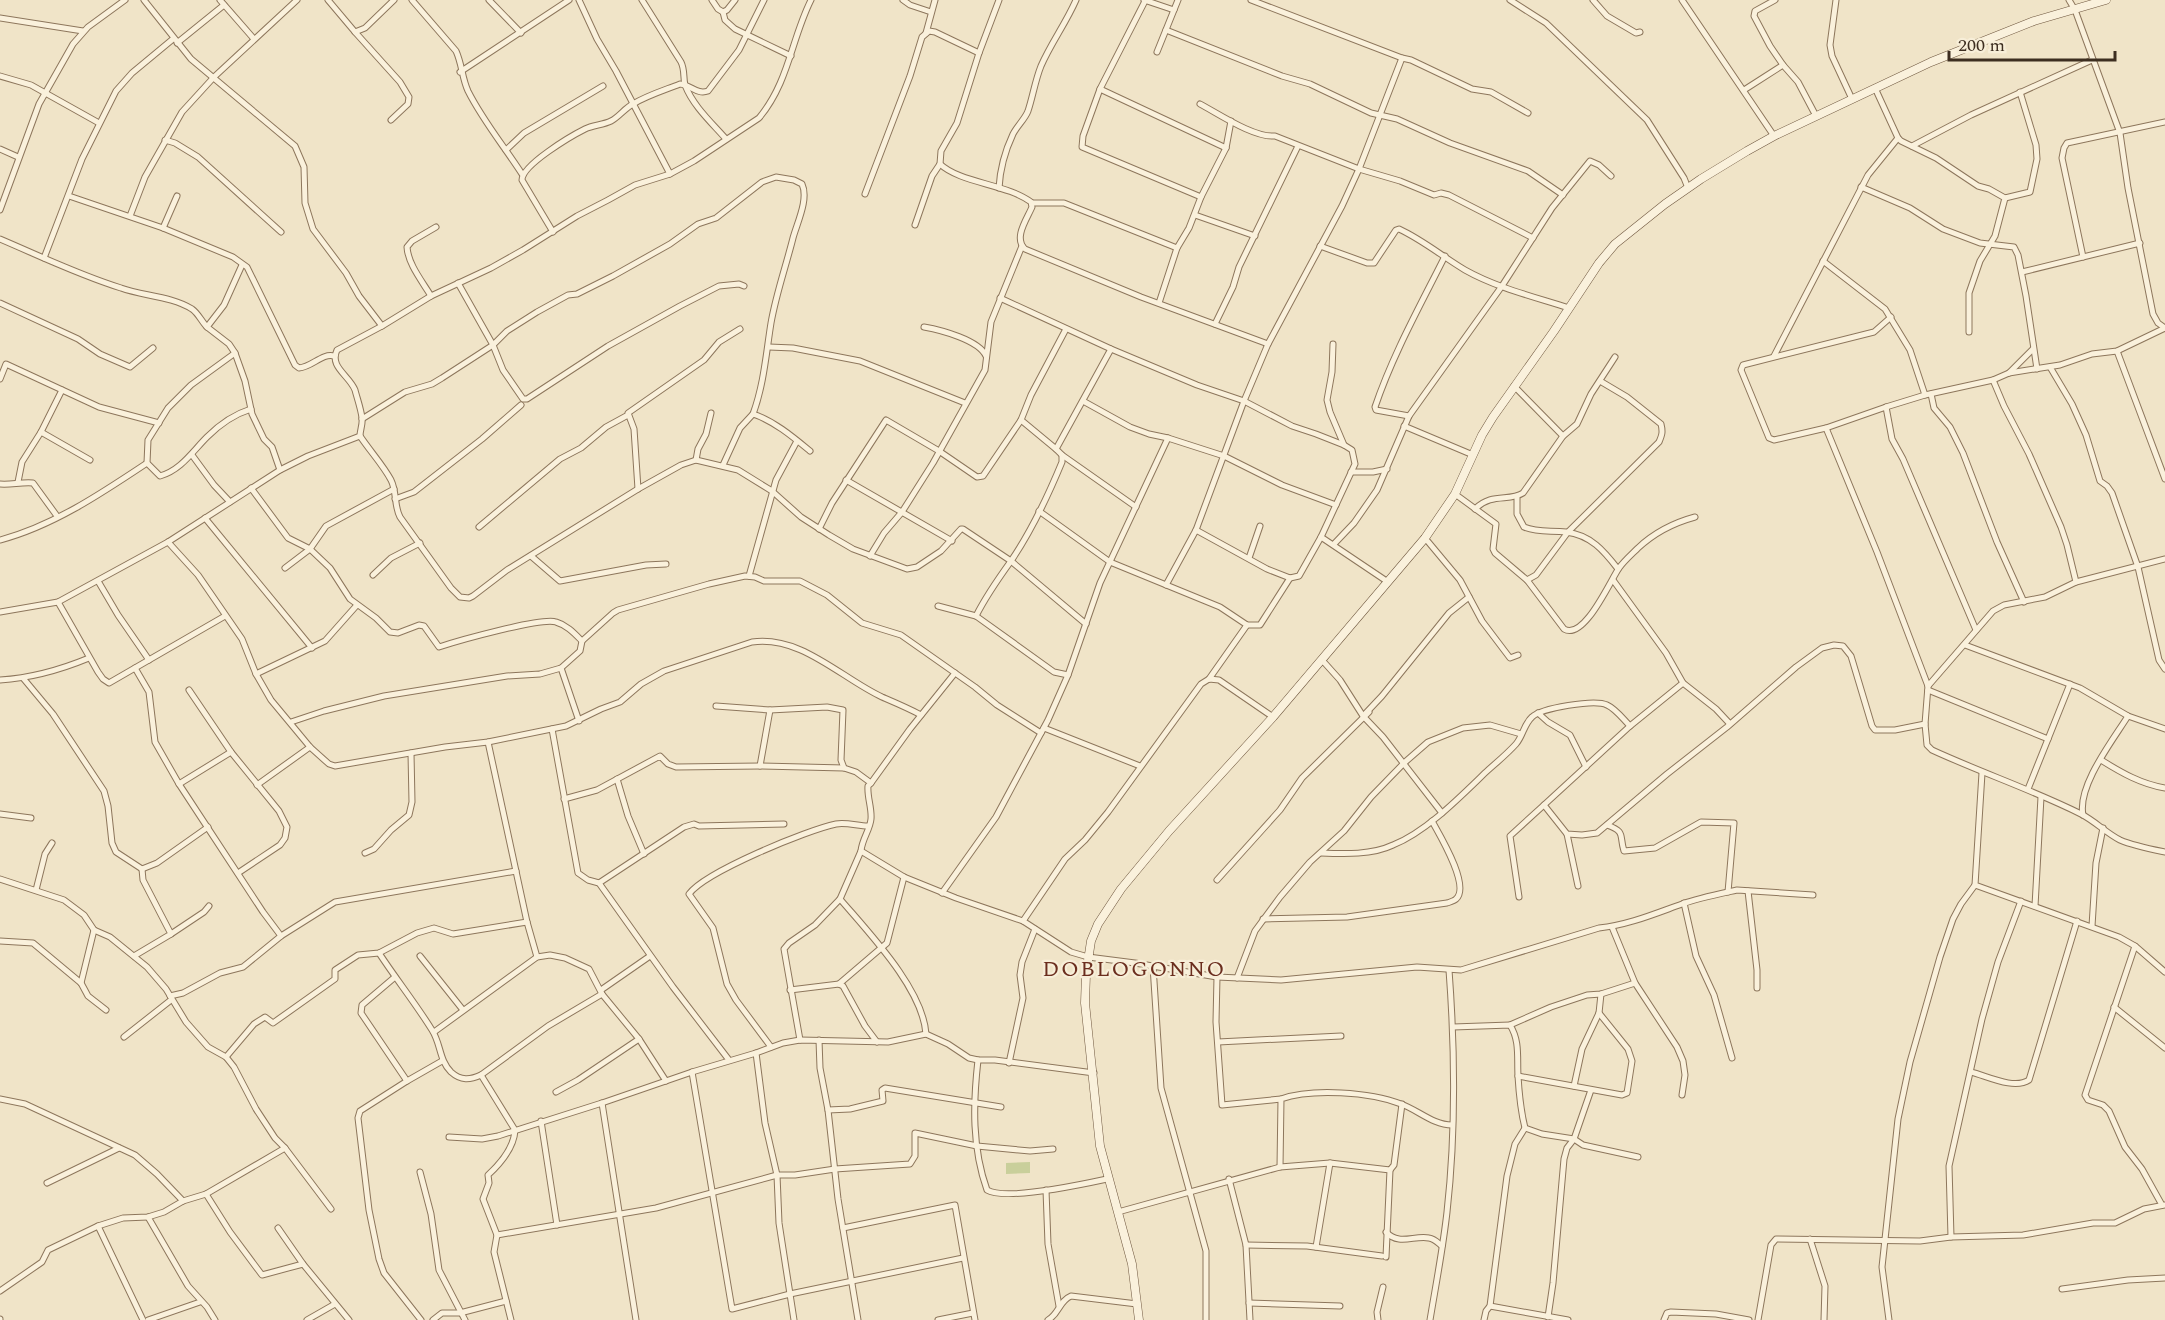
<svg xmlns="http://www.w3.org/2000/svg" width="2165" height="1320" viewBox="0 0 2165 1320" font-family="Spectral,serif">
  <rect width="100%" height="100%" fill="#f0e4c8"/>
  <path fill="#c9cf9b" d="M1030,1162v11l-24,1v-11z"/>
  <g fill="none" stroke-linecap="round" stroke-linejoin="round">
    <defs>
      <g id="street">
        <path d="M144,0l47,59 104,87 9,21 1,36 8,26 33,44 13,23 23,30"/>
        <path d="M220,0l34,39"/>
        <path d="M328,0l27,32 10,-4 29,-28"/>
        <path d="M412,0l44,51c6,13 6,27 12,40 15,30 36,55 54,83"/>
        <path d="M489,0l32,33"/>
        <path d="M579,0l18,39 19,32 54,103"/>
        <path d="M642,0l39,62c4,8 2,15 4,23 8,21 27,38 41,54"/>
        <path d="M712,0l6,9 5,3 4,-2 8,-10"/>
        <path d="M811,0c-20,40 -22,82 -52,118l-65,43 -24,13 -35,11 -27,15 -31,16 -54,34 -32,18 -60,28 -49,30 -45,24c-8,17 12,25 18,40 2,8 6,19 7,28 1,6 -2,12 -2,18 10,15 23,29 31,44 6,12 3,26 9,37l51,71 9,9 9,1 4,-2 34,-26 131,-81 43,-24 15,-5 42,10 34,21 29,26 28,18 24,14 54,20 10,-2 24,-16 20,-22h2l48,32 75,63"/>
        <path d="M903,0l7,5 21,7"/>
        <path d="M1144,0l30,10"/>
        <path d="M1251,0l151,58"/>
        <path d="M1510,0l36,23 101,97 37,58 4,10"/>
        <path d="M1593,0l14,16 29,17 4,-1"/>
        <path d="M1682,0l92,136"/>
        <path d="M1775,0l-20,11 -1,5 16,30 13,19 15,17 18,34"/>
        <path d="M1836,0l-6,45 2,11 20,43"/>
        <path d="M2069,0l6,10 45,123 8,55 25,126 5,9 7,5"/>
        <path d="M1145,1l-45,88 126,59"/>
        <path d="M723,12l2,8 10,9 56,27"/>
        <path d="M0,18l83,13"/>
        <path d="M1166,30l116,46 28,8 61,29 26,6 53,24 78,28 35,24"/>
        <path d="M355,32l45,50 9,15 -1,7 -17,16"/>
        <path d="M926,33l9,-33"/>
        <path d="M177,43l47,-38"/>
        <path d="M1157,52l21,-52"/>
        <path d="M460,72l109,-72"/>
        <path d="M0,76l31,9 68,38"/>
        <path d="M1875,88l23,50 3,3 35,17 42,28 11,3 16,9 -10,38 -15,25 -11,32v39"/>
        <path d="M1100,89l-17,47 -1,11 119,50"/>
        <path d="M1744,90l39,-25"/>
        <path d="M1200,104c19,10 54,34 75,32l84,33 41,12 34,14 7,-2 8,2 84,43"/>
        <path d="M165,140l10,3 23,14 83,75"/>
        <path d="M1912,146l59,-31 121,-55"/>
        <path d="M0,149l18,8"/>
        <path d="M506,150l18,-17 79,-47"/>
        <path d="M940,164c20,19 67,20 91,38l1,5c-5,12 -19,31 -7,42l116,48 127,47"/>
        <path d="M1861,187l49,21 33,21 37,14 34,4 4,8 8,41 11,73"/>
        <path d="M999,188c1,-18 6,-37 14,-54 4,-8 12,-15 15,-23 5,-15 7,-30 13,-45 10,-23 25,-43 35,-66"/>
        <path d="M865,194l45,-118 12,-39 7,-6 6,1 44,21"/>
        <path d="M69,196l94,32 70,29 14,10 48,98 4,3c13,-1 23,-15 35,-12"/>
        <path d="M2005,198l25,-6 7,-33 -1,-14 -16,-53"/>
        <path d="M1032,203h32l113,45"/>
        <path d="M0,210l39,-106 34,-60 15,-17 37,-27"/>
        <path d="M1195,215l60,21"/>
        <path d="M130,216l15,-39 37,-65 32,-35 83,-77"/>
        <path d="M915,225l17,-49 8,-12 1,-13 16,-28 22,-70 20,-53"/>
        <path d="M163,228l14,-32"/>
        <path d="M553,232l-31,-52c0,-15 49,-44 63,-51 8,-4 18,-4 26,-8 8,-4 14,-13 22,-17 15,-9 32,-14 47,-20 11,1 17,11 28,7l31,-41 25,-50"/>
        <path d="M0,239c40,17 79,36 121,49 22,8 50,8 71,21 6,4 10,13 15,18l17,-22 18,-40"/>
        <path d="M1320,246l47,17h7l22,-33 3,-1c24,11 44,28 66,41 32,18 70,27 104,38"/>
        <path d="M2083,257l-21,-99 2,-10 3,-5 98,-21"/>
        <path d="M44,258l38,-99 34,-68 16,-18 41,-34"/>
        <path d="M1823,261l62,48 25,41 15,45"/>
        <path d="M2022,272l118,-29"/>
        <path d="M458,283l35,62 10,25 20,29h4l81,-53 72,-40 39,-20 20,-2 5,2"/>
        <path d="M431,296c-9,-15 -23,-32 -24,-49l5,-6 24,-14"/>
        <path d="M1000,298l111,51 86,36 47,16 48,25 24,8 28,11 8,5 3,14 -34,73 -22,39 -9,2 -23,-9 -71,-39"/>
        <path d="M0,303l78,36 22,15 30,13 23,-19"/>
        <path d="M1159,303l18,-55 12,-20 12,-31 25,-49 5,-27"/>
        <path d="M1891,317l-17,15 -131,33 -2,5 28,68 5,2 52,-12 60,-21 39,-12 68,-15 16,-7 51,-8 32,-11 25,-3 48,-23"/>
        <path d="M1215,324l18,-37 6,-20 59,-121"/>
        <path d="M207,327l22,17 6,9 10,28 7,33 12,25 8,8 8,23"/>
        <path d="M924,327c17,3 55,13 62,29"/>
        <path d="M1333,344l-1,28 -5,28 3,12 14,33"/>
        <path d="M769,347l24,1 67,13 105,42"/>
        <path d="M2117,351l48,128"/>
        <path d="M235,353l-44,32 -23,23 -20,32 -1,23 13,13c21,-6 32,-24 47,-39 12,-12 28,-23 44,-28"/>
        <path d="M1774,356l94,-181 30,-37"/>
        <path d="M2050,367l22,37 14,31 14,46 7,5 5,7 26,74 21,93 6,9"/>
        <path d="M2009,373l24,-24"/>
        <path d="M0,379l6,-15 93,43 60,16"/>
        <path d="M1993,380l11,26 25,48 32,73 6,18 9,37"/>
        <path d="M1514,386l49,50"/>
        <path d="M1931,394l3,14 16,19 13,26 34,89 27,60"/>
        <path d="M1083,401l47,26 19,7 19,4 56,18 58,29 54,20"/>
        <path d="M1886,407l6,32 11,20 73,171"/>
        <path d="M1409,416l-33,-6 -1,-3c18,-53 45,-101 70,-151"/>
        <path d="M362,419l43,-27 27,-8 10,-6 51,-33 14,-14 30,-19 31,-17 9,-1 36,-18 57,-32 28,-20 18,-6 46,-36 14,-5 18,3 8,4c7,15 -5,39 -9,54 -7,28 -17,56 -22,85 -5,31 -7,61 -18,91"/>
        <path d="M1021,420l35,29"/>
        <path d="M1404,426l69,29"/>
        <path d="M1826,428l51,124 51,134 -3,38 2,21 5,5c50,23 101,40 149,64 14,7 25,19 39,26 14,6 30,9 45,12"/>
        <path d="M41,432l49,28"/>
        <path d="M192,455l22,30 16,17"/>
        <path d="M1062,455l74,52"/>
        <path d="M696,460l2,-11 8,-15 5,-21"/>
        <path d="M723,465l17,-37 13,-14c21,7 40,23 57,37"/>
        <path d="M1351,472h22l14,-3"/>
        <path d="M846,480l106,61"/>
        <path d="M18,482l4,-20 19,-30 21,-42"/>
        <path d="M0,484c11,1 21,-2 33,-1l24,33"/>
        <path d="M251,488l37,50 22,11 20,19 20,31 26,19 14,14 8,1 21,-8 5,1 15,21c18,-6 103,-30 117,-25 11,3 19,12 26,19"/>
        <path d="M638,489l-4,-60 -6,-16 76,-53 15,-18 21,-13"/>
        <path d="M1455,494l41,30 -3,25 2,4 32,27 37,49c20,12 46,-48 55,-61 5,-7 13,-14 19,-20 17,-16 35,-25 57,-31"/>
        <path d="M1517,497v17l7,13c14,6 27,3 42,5 25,3 38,19 52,37"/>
        <path d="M395,499l19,-7 68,-53 39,-34"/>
        <path d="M1475,509c17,-17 34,-7 48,-16l40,-57 14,-12 14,-30 24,-37"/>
        <path d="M1039,511l71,51 110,45 27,18h13l30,-47"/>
        <path d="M205,518l107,130"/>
        <path d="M479,527l81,-68 21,-11 25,-21 22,-12"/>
        <path d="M819,529l13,-26 54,-83 53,31 38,26 6,-1 38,-56 10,-25 35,-66"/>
        <path d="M1321,537l67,45"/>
        <path d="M1425,538l35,42 22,41 28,37 8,-3"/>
        <path d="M0,540c53,-14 102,-47 147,-77"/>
        <path d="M168,542l30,33 44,64 14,35 15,26 39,47 19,17 6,2 110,-19 43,-5 78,-16 35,-17 19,-7 21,-18 23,-13 88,-29c49,-7 89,36 130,55 14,6 26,11 39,18"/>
        <path d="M1334,544l20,-21 23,-33 32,-74 93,-130 50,-78 38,-47 9,4 12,11"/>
        <path d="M531,556l29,25 86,-16 20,-1"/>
        <path d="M870,556l14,-23 18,-21 31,-49 52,-93 6,-48 31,-76"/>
        <path d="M1249,558l11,-32"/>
        <path d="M285,568l25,-19 16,-23 68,-37"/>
        <path d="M373,575l18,-17 29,-15"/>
        <path d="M749,576l27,-96 21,-39"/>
        <path d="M1527,580l9,-5 32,-43 91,-90c3,-7 4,-10 2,-18l-34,-27 -27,-16"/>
        <path d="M1613,580l53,73 17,30 33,26 14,15"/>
        <path d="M98,581l20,34 31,45"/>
        <path d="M1166,585l30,-55 48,-129 24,-57 74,-138 17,-37 43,-111 9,2 61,29 19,3 37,21"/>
        <path d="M58,602l40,70 5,7 6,4 116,-67"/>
        <path d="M938,606l38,10 78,56 14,3"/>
        <path d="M0,612l58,-10 110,-60 112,-72 28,-14 52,-20"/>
        <path d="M976,616c10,-20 22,-37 35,-55 21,-31 37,-65 51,-99v-7l-6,-6 55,-100"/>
        <path d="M1965,645l115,43 48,28 37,13"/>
        <path d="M1322,660l18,20 23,36 20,21 59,76"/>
        <path d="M135,668l14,24 6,50 24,42 84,128 18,24"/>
        <path d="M561,668l18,53"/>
        <path d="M256,674l69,-33 32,-36"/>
        <path d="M23,678l30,36 51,77 4,15 4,37 4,9 26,17"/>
        <path d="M1209,679l38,-54"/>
        <path d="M0,680c32,-2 60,-10 89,-22"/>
        <path d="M1683,683l-53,43 -86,79 23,29 15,1 15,-2 70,-59 60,-47 69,-60 26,-19 12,-3 9,1 8,10 21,70 3,4h20l30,-6"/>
        <path d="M1928,686l65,-75 11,-6 41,-8 31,-15 89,-23"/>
        <path d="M189,690l42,62 48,59 8,16 -2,11 -5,7 -42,28"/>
        <path d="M1928,690l120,49"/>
        <path d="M716,706l54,4 57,-3 16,3 -2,50 3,8 12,4 15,11 -3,3c-1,11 4,22 3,33 -1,11 -9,20 -10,32l43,26 52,21 67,23 48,31 17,5 47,6 82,14 64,3 136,-13 44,3 138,-42c29,-3 55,-14 83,-24 17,-6 37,-10 55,-14l76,5"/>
        <path d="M1538,713l10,9 22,13 16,32"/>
        <path d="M1365,714l17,-18 67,-83 20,-16"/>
        <path d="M291,722l33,-11 60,-15 123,-20 33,-2 21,-6 19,-17 2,-10 31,-28 5,-3 91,-26 36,-8 10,1 9,4h36l27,14 35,28 39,12 74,52 22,18 44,28"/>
        <path d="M1044,728l96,38"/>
        <path d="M552,729l26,144 10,7 11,3 74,104 56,73"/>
        <path d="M488,742l39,180 10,35"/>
        <path d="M2101,760c21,13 40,24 64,28"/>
        <path d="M760,766l10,-56"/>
        <path d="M1982,773l-7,112 144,52 16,9 30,26"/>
        <path d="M617,779l11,37 16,38"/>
        <path d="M871,783l39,-54 45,-56"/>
        <path d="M179,784l52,-32"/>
        <path d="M257,785l53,-38"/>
        <path d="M2028,789l42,-105"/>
        <path d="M564,799l33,-9 63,-34 8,8 8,3 84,-1 84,2"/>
        <path d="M0,814l31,4"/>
        <path d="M2083,815c-6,-29 30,-75 45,-99"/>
        <path d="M1607,825c19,7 12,10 17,26l31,-3 46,-26 33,1 -6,69"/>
        <path d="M1567,834l11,52"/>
        <path d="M365,853l9,-4 17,-19 18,-15 3,-13 -1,-49"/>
        <path d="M1321,853c24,1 51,2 72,-8 33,-13 67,-48 93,-73 10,-9 21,-18 30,-28 7,-8 8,-20 16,-27 9,-9 63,-18 75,-12 9,4 16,14 23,21"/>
        <path d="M142,869l15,-6 51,-36"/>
        <path d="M0,879l64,21 20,15 10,15 16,7 37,30 19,22 20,33 22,25 18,10 8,10 22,42 19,29 10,10 46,61"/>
        <path d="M1217,880l63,-70 22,-32 67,-66"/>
        <path d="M599,883l85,-56 10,-3 5,2 85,-2"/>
        <path d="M36,890l9,-36 7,-11"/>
        <path d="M1748,891l9,79v18"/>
        <path d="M942,893l54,-76 52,-97 20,-45 32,-92 68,-145"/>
        <path d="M1519,897l-9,-61 34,-31"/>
        <path d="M840,899c29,34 83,90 86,135"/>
        <path d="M1684,903l12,53 18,39 18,63"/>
        <path d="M2035,906l6,-109"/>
        <path d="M1263,919l84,-2 100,-14c3,-1 7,-2 9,-4 15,-13 -17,-65 -24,-78"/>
        <path d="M1023,921l42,-62 20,-19 23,-28 93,-128 8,-5 10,1 54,37"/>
        <path d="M2092,926l4,-63 7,-35"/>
        <path d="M1612,927l23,56 42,64 6,14 2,14 -3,20"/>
        <path d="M171,934l33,-22 5,-6"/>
        <path d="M0,941l33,2 48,40 7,13 18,14"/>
        <path d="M2135,946l-50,149 3,5 15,5 6,6 16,36 17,22 20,36"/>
        <path d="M379,953c17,26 37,51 53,77 9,14 7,30 19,42 10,9 19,8 30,3l67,-49 54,-32"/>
        <path d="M134,956l37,-22 -28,-54 -1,-11"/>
        <path d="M420,956l43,54"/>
        <path d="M1153,966l8,122 45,163v69"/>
        <path d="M395,977l-33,28 -1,8 46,68"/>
        <path d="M1217,977l-1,45 6,83 59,-6"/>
        <path d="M1237,978l18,-47 25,-34 30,-35 34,-31 27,-34 33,-34 24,-21 35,-14 27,-3 31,9"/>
        <path d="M81,983l13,-53"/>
        <path d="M839,984l48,-41 17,-66"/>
        <path d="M601,990l49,-34"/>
        <path d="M790,990l49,-6 4,2 22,40 12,16"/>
        <path d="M170,996l13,-3 37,-20 23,-6 38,-31 54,-34 181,-31"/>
        <path d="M2114,1007l51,41"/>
        <path d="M1510,1025l41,-18 36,-12 14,-1 34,-11"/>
        <path d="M1453,1027l57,-2c10,16 7,32 8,51 1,17 3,36 7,52l17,6 32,5 9,6 55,12"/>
        <path d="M434,1032l103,-75 13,-2 15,3 24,11 13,25 37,45 27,42"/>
        <path d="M124,1037l47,-37"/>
        <path d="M800,1040l-16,-91 5,-6 26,-18 25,-26 21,-48"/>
        <path d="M819,1040l1,28 8,42 10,89 20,121"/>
        <path d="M1218,1042l123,-6"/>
        <path d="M771,1047l-35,-47 -9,-16 -14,-56 -24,-34c16,-22 118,-64 147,-70 10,-2 22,2 32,2"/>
        <path d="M756,1053l9,70 12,52 2,48 15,97"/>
        <path d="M226,1057l28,-33 11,-7 8,6 62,-44v-9l23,-15 21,-2 38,-20 17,-5 19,6 74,-12"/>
        <path d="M978,1060c-5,44 -6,88 9,130 18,11 97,-6 120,-11"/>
        <path d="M1009,1063l14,-65 -3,-23 2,-13 13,-33"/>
        <path d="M692,1072l40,237 58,-15 173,-36"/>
        <path d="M1971,1072c16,4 43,18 58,8l48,-159"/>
        <path d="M481,1075l34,55c-1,18 -14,33 -27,45l1,8 -6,16 14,36 -3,17 17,68"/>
        <path d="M1518,1076l104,19 5,-2 5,-32 -4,-12 -29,-36"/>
        <path d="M1574,1086l8,-37 17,-36 2,-19"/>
        <path d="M556,1092l22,-12 61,-41"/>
        <path d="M0,1099l25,5 110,51 22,19 26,27"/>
        <path d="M602,1103l34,217"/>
        <path d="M828,1110l22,-1 33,-8 -1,-11 3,-2 116,19"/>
        <path d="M541,1121l16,104"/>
        <path d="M449,1137l33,2 16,-3 104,-33 90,-31 64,-19 27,-10 17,-3 88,2 38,-8 22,10 21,14 9,2h17l99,13"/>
        <path d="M1280,1167l1,-68c31,-11 89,-7 120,5 17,6 32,21 51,21"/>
        <path d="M420,1172l11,42 8,56 26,50"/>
        <path d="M1229,1179l17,66 4,75"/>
        <path d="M47,1183l72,-35"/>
        <path d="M1046,1190l2,54 11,62"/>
        <path d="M206,1194l24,38 32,43 41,-11"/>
        <path d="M1118,1212l162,-45 50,-4 60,7 4,-5 8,-61"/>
        <path d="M148,1217l40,69 19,21 8,13"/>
        <path d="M98,1226l45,94"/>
        <path d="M278,1228l25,36 46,56"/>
        <path d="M843,1228l112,-23 20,115"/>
        <path d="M1386,1232c13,14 28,3 43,6 6,1 9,5 13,8"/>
        <path d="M497,1235l159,-27 121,-33h18l40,-6 75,-5 5,-8v-23l62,13 53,5 23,-2"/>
        <path d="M1951,1237l-2,-71 33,-147 16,-57 23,-61"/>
        <path d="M1810,1239l15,47 -1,34"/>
        <path d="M1246,1245l61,1 75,10"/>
        <path d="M1316,1247l14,-84"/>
        <path d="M1386,1257l4,-87"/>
        <path d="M2062,1289l66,-9 37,-2"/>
        <path d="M0,1291l42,-29 6,-12 50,-24 25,-8 25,-1 16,-5 19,-11 23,-7 79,-46"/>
        <path d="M1249,1303l91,3"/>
        <path d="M1490,1306l78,14"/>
        <path d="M1548,1317l5,-34 11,-124 3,-11 7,-9 17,-49"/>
        <path d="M0,1319v1"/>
        <path d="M148,1320l52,-18"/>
        <path d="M307,1320l28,-16"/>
        <path d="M421,1320l-37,-47 -5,-14 -10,-49 -11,-92 2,-7 47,-30 35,-20"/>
        <path d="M433,1320l9,-7h18l46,-12"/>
        <path d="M938,1320l35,-7"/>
        <path d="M1048,1320c11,-6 11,-19 23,-24l66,8"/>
        <path d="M1378,1320l-1,-8 6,-25"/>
        <path d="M1430,1320c6,-36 13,-72 17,-108 9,-80 8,-162 2,-242"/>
        <path d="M1484,1320l2,-9 4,-5 17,-130 8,-32 10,-16"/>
        <path d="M1664,1320l3,-7 4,-1 45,2 33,6"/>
        <path d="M1758,1320l13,-75 5,-6 144,2 31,-4 72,-2 70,-12h22l29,-14 21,-4"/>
        <path d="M1889,1320l-7,-53 16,-148 12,-57 30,-105 13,-38 8,-15 14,-19"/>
      </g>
      <path id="secondary" d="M1139,1320l-7,-56 -32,-118 -15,-143 1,-29 5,-33 7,-17 23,-35 48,-58 104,-114 152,-179 30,-44 27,-59 11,-18 61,-86 45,-68 16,-19 50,-40 36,-25 46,-28 27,-15 157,-74 103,-41 72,-21"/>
    </defs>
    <use href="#street" stroke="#8d765c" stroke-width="7"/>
    <use href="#secondary" stroke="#6f573f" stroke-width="9"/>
    <use href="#street" stroke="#faf1dc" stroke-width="5"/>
    <use href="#secondary" stroke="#faf1dc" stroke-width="8"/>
  </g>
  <g text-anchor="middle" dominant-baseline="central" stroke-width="4.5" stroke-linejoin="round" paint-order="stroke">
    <g font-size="22" letter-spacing="1.5" fill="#6b2e1e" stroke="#f7eed8">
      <text x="1134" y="969">DOBLOGONNO</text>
    </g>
  </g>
  <path d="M1949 51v9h166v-9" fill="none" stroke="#3d2e20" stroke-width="3"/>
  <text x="1958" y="51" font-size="18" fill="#3d2e20" stroke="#f7eed8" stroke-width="4.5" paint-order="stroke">200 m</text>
</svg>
